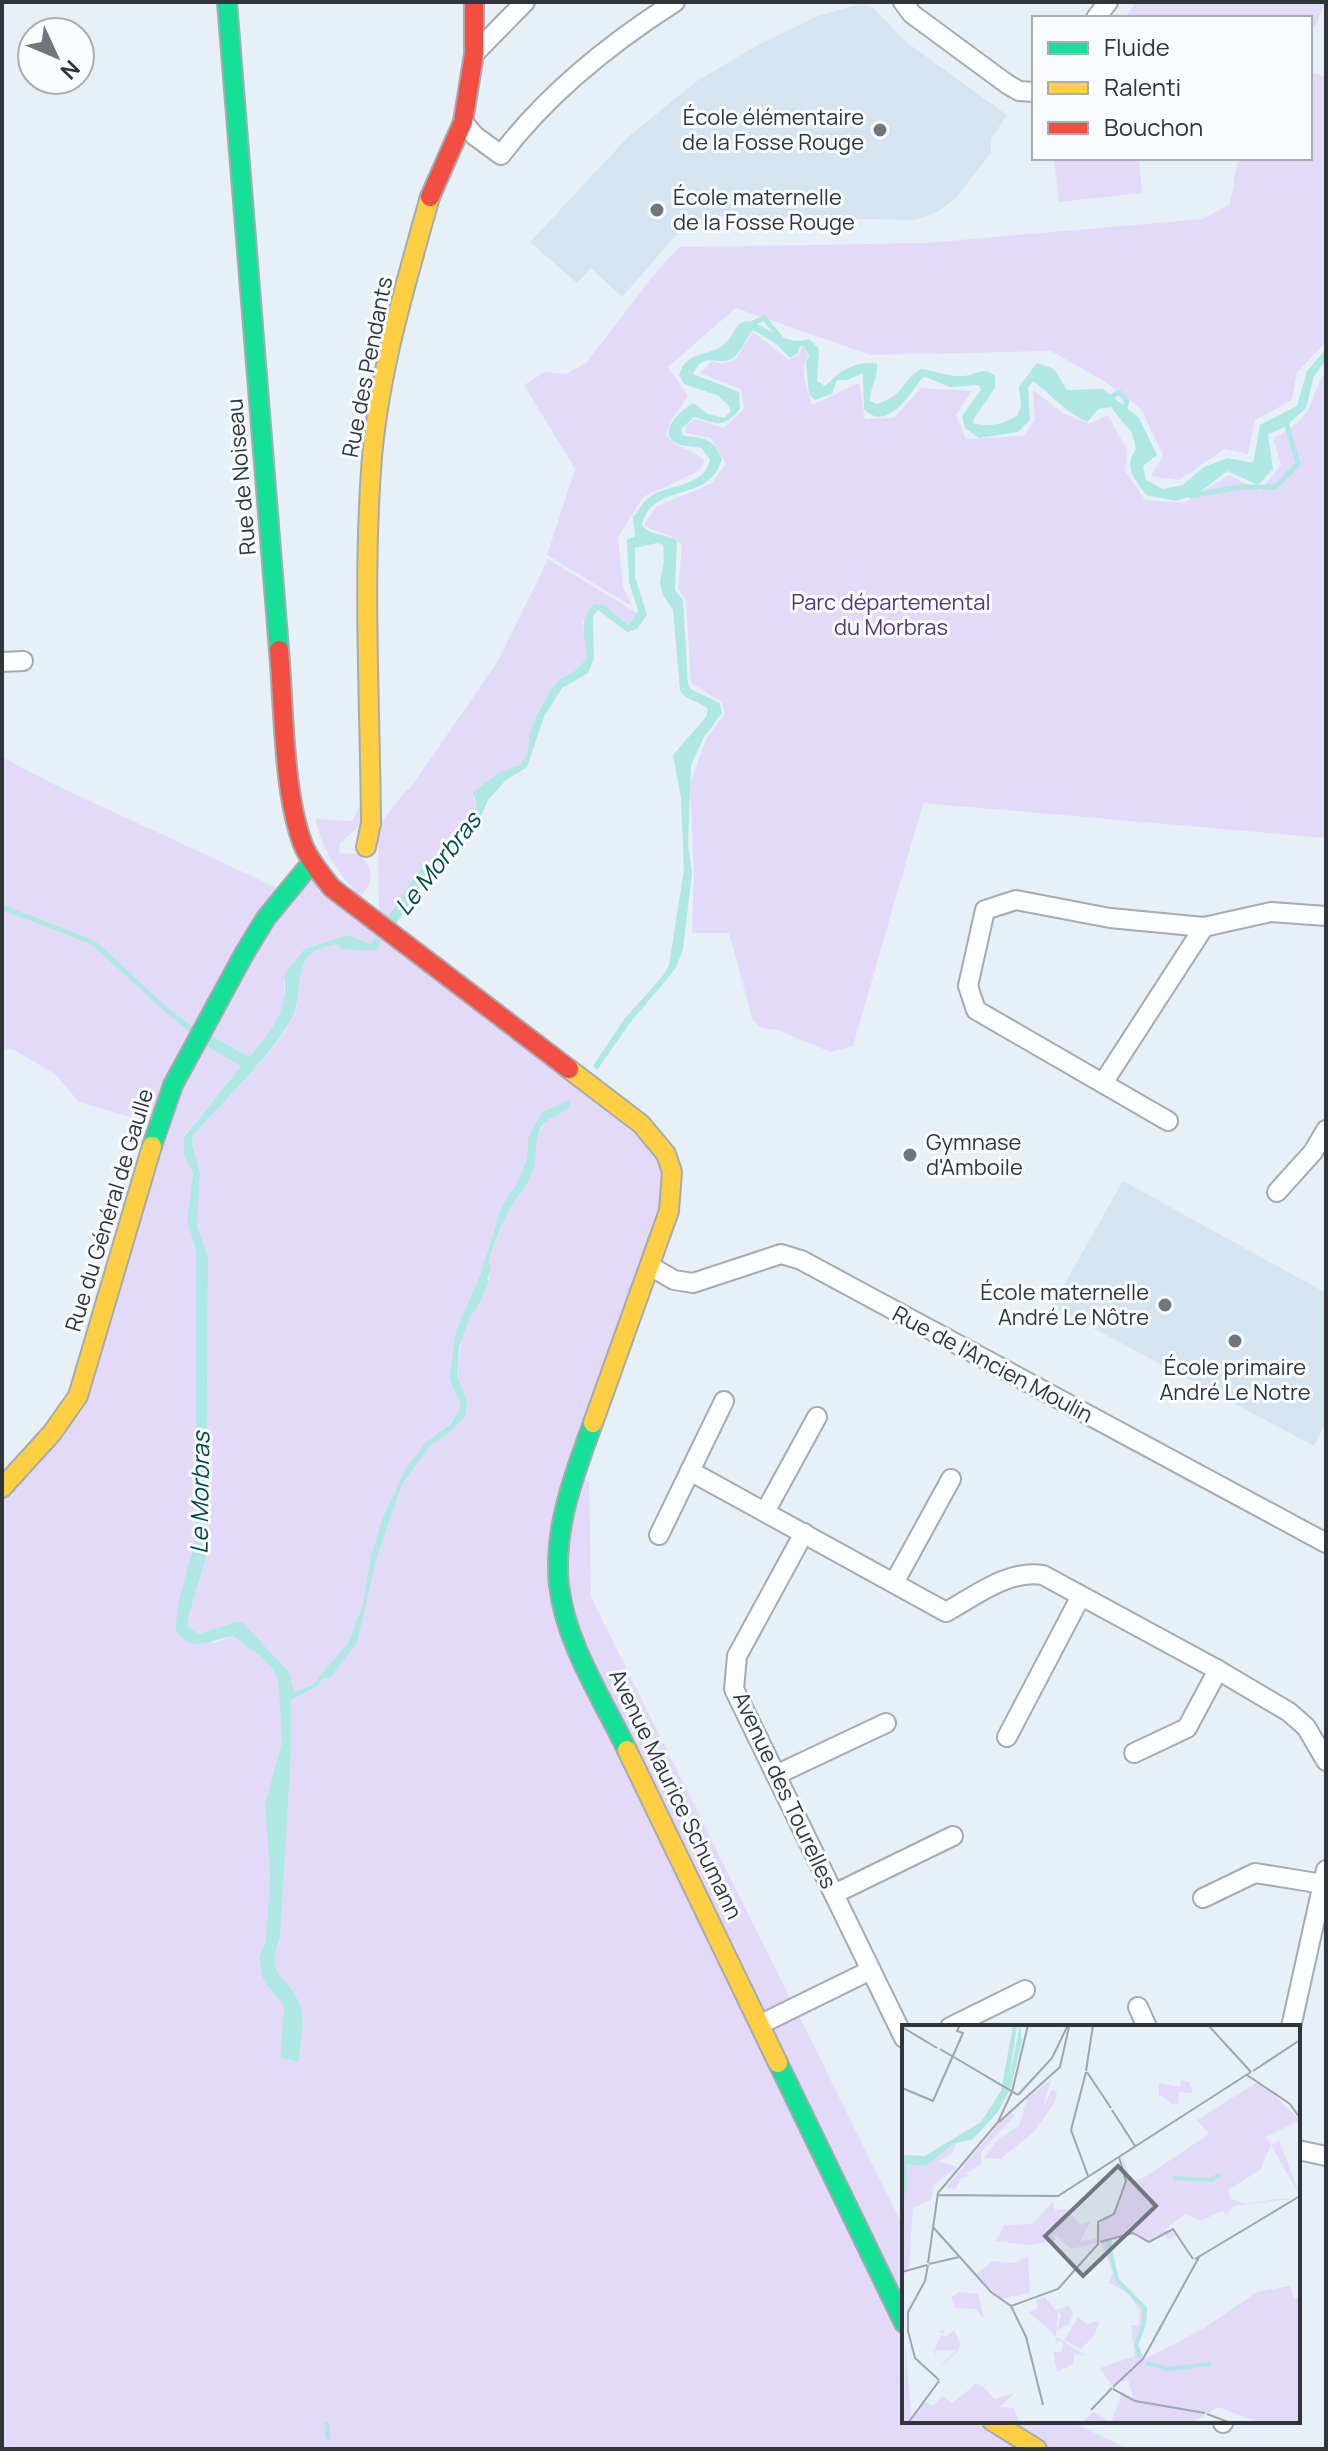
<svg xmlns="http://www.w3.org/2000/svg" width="1328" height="2451" viewBox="0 0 1328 2451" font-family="Manrope,sans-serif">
  <rect width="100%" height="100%" fill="#e7eff7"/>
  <g fill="#d5e4f1">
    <path d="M862,4l12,5 32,33 101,73 -16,24v14l-36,46 -16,12 -24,9 -207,-4 -30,17 -56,64 -31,-29 -14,15 -47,-41 98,-105 69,-56 61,-36 62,-30z"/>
    <path d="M1123,1181l203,112v130l-12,23 -262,-140z"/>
  </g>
  <g fill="#e3dafa" fill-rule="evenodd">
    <path d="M1136,2h189l-9,23 -6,6v-13h-185z"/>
    <path d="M1310,72l16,5v265l-29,30 -5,28 -37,20 -7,34 -23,-5 -46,31 -28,-4 12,-21 -22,-46 -37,-28 -53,-30 -181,4 -134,-47 -68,59 20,29 -17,24 -5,14c8,15 27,14 38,27l-5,10 -56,26 -25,40 5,50 10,20 -86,-52 28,-86 -51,-84 21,-13 21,2 20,-11 67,-87 26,-29 247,-4 277,-24 27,-15 8,-46h72z"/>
    <path d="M1054,158h85l3,35 -83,9z"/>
    <path d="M753,332l36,28 11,-6 1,-7 4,1 3,8c-9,15 -1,33 4,49l47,-22 6,36 29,-1 27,-30 51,3 -16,24 10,24 58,-3 11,-16 -2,-30 31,24 25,10 19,-9 19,35 -2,21 20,29 39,3 45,-28 31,16 21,-26 -8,-27c13,-6 29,-16 36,-30 6,-12 8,-26 17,-37v467l-403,-35 -70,243 -23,6 -52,-22 -16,-2 -9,-7 -24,-88h-37l2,-61 -4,-88 16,-45 19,-25 -3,-12 -31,-19 -5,-82 -8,-12 4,-44c-13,-14 -23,-10 -38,-20l13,-19 54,-22 15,-20 -15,-26 -25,-5 -1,-7 10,-7 29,9 20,-19 -3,-20 -41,-16 12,-12 9,2 14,-3z"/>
    <path d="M548,559l89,54 -7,12 -26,-20 -22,17 5,36 -14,14 -13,7 -9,10 -16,30 -6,17 -1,17 -8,12 -22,8 -25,25 4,8 -11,20 -48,46 -30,45 -9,-6 -1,-84 28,-37h3l89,-129z"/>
    <path d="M2,757l49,26 235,109 26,-30 361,305 -98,308 14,7 2,115 313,631v193h166l58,28h-1126v-961l62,-69 93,-294 -78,-23 -24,-28 -41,-24 -12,-2zM348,935l23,9c-18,0 -39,-3 -55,5 -21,12 -14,44 -21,63 -14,36 -74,92 -102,123l-1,9 8,28 -3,53 11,32 -2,300 -17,58 -1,11 10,8 38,-12 58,70 18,-7 36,-42 15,-39 8,-49 12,-38 35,-64 8,-11 24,-19 9,-11 1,-9 -11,-25 7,-47 25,-58 18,-59 8,-17 9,-12 11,-27 1,-19 15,-26 21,-10 -18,17 -9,16 -5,39 -25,38 -19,49 1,20 -11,25 -8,10 -9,24 -4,34 10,28 -2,14 -18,18 -16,10 -29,39 -25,73 -20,86 -41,44 -25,13v54l-11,183c-15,46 8,34 20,68 6,16 1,41 -1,57l-19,-6 4,-49 -21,-27 -4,-23 7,-17 4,-64 -5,-72 17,-63 -4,-61 -5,-11 -14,-14 -26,-19 -19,7 -38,-13 20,-100v-279l-9,-30 6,-48 -9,-17v-20l57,-70 -35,-21 6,-10 37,22 23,-27 12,-25v-30l20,-26z"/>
    <path d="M367,803l-10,25 -17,15 -1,10 20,1c16,17 15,25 2,43 -24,-25 -37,-44 -46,-78l37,2 7,-13z"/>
  </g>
  <g fill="#afe7e2">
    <path d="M748,321c22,6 38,26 61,18l10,10 -2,32 8,5c14,-14 31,-27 52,-22 1,14 -7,23 -7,37l7,3c28,-9 24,-23 44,-35 13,2 29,8 42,7 14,-1 20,-11 32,0v12l-21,30 -1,5c17,5 29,1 44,-7l4,-9 -2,-20 18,-24 17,6 13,21 36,-1 36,29 18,37 -14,11 3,14 17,9 20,-4 21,-18 24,-9 25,5 7,-38 37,-19 10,-35 19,-22v11l-12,16 -8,32 -21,19 -17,7 5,35 -15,16 -31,-14 -28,22 -23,8 -30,-6c-12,-18 -23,-26 -10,-46l-4,-16 -21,-26 -12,2 -12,13c-24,-12 -34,-26 -54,-41l-5,6 2,33 -12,12 -39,6 -14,-10 -3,-12 19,-26 -2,-5 -29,2 -24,-10 -4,1c-12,16 -35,55 -58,31l-1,-36 -16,7h-10l-5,14 -17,6 -6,-6 -3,-32 3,-6 -4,-9 -5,-1 -2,7 -8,5 -15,-15 -22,-13c-7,8 -12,22 -20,28 -14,10 -29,-9 -40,16l46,18 1,17c-19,21 -22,14 -46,8l-13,12 2,7c20,1 32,3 39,24 -3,6 -5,12 -10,17 -20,21 -63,12 -70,48 7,11 24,8 35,16l-2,49 8,10 5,84 4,6 28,13 2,10 -18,24 -13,28 -3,80 4,28 -9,76 -7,19 -46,55 -33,47 -4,-4 32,-48 37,-41 7,-12 15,-95 -3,-72 -8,-43 33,-38 2,-8c-8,-8 -23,-8 -28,-19l-7,-80 -10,-15 -3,-13 4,-22 -1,-15 -6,-2 -22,5v29l12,38 -10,14 -10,3 -29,-22 -5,6 1,43 -6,14 -26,15 -18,29 -17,50 -21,13 -18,20 -13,30 -38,33 -41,61 -8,-7 30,-45 48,-46 11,-20 -4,-13 25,-20 22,-8 8,-12 1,-17 6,-17 16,-30 9,-10 13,-7 14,-14c-2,-20 -10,-40 8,-54l9,1 25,20 9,-14 -9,-29 -2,-42 8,-4 -2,-19c7,-8 12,-19 23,-24 19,-8 49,-9 54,-33l-8,-12c-8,-2 -19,-1 -26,-5 -20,-12 6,-33 17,-40l15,11 16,4 6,-6 1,-12 -47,-16 -5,-9c8,-23 22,-18 40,-27 11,-6 13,-16 21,-25z"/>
    <path d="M348,935l23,9 5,-6 6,4 -7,9 -32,-2 -7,-5c-6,2 -13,3 -18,5 -25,11 -15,48 -25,67 -25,45 -66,81 -100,119l-1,9 8,28 -3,53 11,32 -2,300 -17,58 -1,11 10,8 38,-12 7,1 46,49 5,20 18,-7 36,-42 15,-39 8,-49 12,-38 23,-49 20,-26 24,-18 9,-12 1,-9 -11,-25 7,-47 25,-58 18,-59 8,-17 9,-12 11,-26 1,-20 5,-12 10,-15 26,-12 1,5c-8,11 -22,11 -29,22 -8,15 -3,29 -8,44 -5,16 -19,28 -26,43 -8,16 -13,32 -19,48l3,6 -4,10 2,4 -11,25 -8,10 -11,30 -2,28 10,27 -2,15 -18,18 -16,10 -29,39 -25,73 -20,86 -28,36 -5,-1 -8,9 -25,13v54l-11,183c-15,46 8,34 20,68 6,16 0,40 -1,57l-19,-5 4,-50 -21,-27 -4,-23 7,-17 4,-64 -5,-72 17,-63 -4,-61 -5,-11 -14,-14 -26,-19c-21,3 -42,19 -57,-6 0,-33 16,-67 20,-100v-279l-9,-30 6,-48 -9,-17v-19l57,-71 -36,-21 6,-10 38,22c21,-25 41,-47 35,-82l20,-26z"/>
  </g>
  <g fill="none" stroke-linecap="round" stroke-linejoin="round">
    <g stroke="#afe7e2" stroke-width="5">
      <path d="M749,325l15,-7 16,19"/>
      <path d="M718,392l15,15"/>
      <path d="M1108,399l11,-7 8,9 -3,9"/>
      <path d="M1190,496l49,-9h36l23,-23 -13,-45"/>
      <path d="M2,907l92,36 68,63 31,25"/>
      <path d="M327,2424l1,13"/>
    </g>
    <defs>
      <g id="street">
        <path d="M903,2l9,12 95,70 12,7 15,1"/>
        <path d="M1096,18l12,-16"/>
        <path d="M474,54l51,-52"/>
        <path d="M463,122l12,14 26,19c46,-61 110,-112 174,-153"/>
        <path d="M2,662l21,-1"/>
        <path d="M1103,1083l101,-156"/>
        <path d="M1168,1121l-192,-111 -8,-24 17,-76 31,-10 94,18 94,9 67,-15 55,4"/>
        <path d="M1277,1192l36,-40 13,-22"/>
        <path d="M650,1266l24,14 19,3 88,-29 20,6 525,283"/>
        <path d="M690,1471l256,141c29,-16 63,-43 97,-37l175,95 71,42 17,15 20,34"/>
        <path d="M765,1512l52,-95"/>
        <path d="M804,1533l-67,123 -3,33 170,349"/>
        <path d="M659,1535l65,-134"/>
        <path d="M894,1583l57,-104"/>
        <path d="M1007,1737l74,-141"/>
        <path d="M1134,1753l53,-25 31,-58"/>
        <path d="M776,1775l110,-52"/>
        <path d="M834,1894l119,-58"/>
        <path d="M1203,1898l52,-25 68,11"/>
        <path d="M1138,2007l9,20"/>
        <path d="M761,2024l110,-54"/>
        <path d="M950,2027l75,-37"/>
        <path d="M1291,2027l35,-157"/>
        <path d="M1298,2150l28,6"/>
        <path d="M1223,2423l1,-2"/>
      </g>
      <g id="fast">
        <path d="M227,2l52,648"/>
        <path d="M152,1146l21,-61 71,-131 22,-36 46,-56"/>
        <path d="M593,1423c-19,52 -40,106 -34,162 6,57 43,113 68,165"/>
        <path d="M778,2063l126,260"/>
      </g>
      <g id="slow">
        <path d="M366,847l5,-24c-1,-117 -8,-236 0,-353 6,-92 34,-184 59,-273"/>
        <path d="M569,1069l72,55 25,30 6,18 -3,39 -76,212"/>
        <path d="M2,1488l50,-55 26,-37 74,-250"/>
        <path d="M627,1750l151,313"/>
        <path d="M992,2421l45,28"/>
      </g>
      <g id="jam">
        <path d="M430,197l33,-75 11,-68v-52"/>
        <path d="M279,650c5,57 4,146 25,197 7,16 18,28 28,41l237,181"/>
      </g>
    </defs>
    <use href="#street" stroke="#a5abb1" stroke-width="22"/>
    <use href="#fast" stroke="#a5abb1" stroke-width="22"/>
    <use href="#slow" stroke="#a5abb1" stroke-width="22"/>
    <use href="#jam" stroke="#a5abb1" stroke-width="22"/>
    <use href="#street" stroke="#fbfdfe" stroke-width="18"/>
    <use href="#fast" stroke="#16e098" stroke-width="18"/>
    <use href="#slow" stroke="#ffcf43" stroke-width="18"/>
    <use href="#jam" stroke="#f24e42" stroke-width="18"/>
  </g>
  <g fill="#70767d" stroke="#f9fcfe" stroke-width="3">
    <circle cx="880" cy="130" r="8"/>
    <circle cx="657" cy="210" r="8"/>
    <circle cx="910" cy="1155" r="8"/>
    <circle cx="1165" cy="1305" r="8"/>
    <circle cx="1235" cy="1341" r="8"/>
  </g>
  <g text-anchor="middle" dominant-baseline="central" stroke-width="6" stroke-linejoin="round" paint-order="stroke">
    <g font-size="22" fill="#30353b" stroke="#f9fcfe" text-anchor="end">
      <text x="864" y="117">École élémentaire<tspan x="864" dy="25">de la Fosse Rouge</tspan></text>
      <text x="673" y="197" text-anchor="start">École maternelle<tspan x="673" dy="25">de la Fosse Rouge</tspan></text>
      <text x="926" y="1142" text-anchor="start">Gymnase<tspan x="926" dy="25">d'Amboile</tspan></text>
      <text x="1149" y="1292">École maternelle<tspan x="1149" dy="25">André Le Nôtre</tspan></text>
      <text x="1235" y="1367" text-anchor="middle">École primaire<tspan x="1235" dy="25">André Le Notre</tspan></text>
    </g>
    <g font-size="22" fill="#30353b" stroke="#f9fcfe">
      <text transform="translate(367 367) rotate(-79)">Rue des Pendants</text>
      <text transform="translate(241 477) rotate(-95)">Rue de Noiseau</text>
      <text transform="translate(109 1210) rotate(-73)">Rue du Général de Gaulle</text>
      <text transform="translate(993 1364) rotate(28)">Rue de l'Ancien Moulin</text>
      <text transform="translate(785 1790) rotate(65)">Avenue des Tourelles</text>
      <text transform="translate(676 1794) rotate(64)">Avenue Maurice Schumann</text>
    </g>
    <g font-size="22" fill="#563676" stroke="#f9fcfe">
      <text x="891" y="602">Parc départemental<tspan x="891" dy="25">du Morbras</tspan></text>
    </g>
    <g font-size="24" font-style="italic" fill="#024b44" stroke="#f9fcfe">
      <text transform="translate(437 863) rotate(-52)">Le Morbras</text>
      <text transform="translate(199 1493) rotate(-89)">Le Morbras</text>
    </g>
  </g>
  <g transform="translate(902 2025)">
    <rect width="398" height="398" fill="#e7eff7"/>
    <path d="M149,55l-8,27 9,-17 5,2 -2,10 -21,30 -34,27 -16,-1 14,-19 21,-13 8,-27zM279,55l8,2 4,11 -15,-1 1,11 -6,2 -14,-11v-11l21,4zM357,56l41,39 -34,17 5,8 8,-5 21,56 -29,-51 -11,25 -32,20 2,9 17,5 30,-5h15l-58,7 -8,9 -3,-5 -22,11 -15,-7 -21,15 13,6 -10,5 -3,-6 -16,8 -13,-8 -24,5v20l5,21 28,28 1,13 -9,25 8,13 59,-31 53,-36 33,-6 4,12h6v125h-39l-43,-16 -27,16h-110l13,-11 17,10 11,-28 12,6 -6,-20 -17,5 -11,-17 35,-12 -4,-31h8l1,-14 -12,-18 -19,-10 4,-11 -12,-30 -30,7 -17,-15 2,7 -28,4 -32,-4 8,-16 28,-1 21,-22 2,8 12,-1 13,16 11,-4 -11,21 19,-4 -1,-13 15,-12 12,-32 -3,-26 7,20 5,6 11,-4 64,-43 -12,-14zM107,86l6,5 -34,36v13l-15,8 3,3 -8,2 -5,11 -10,-1zM55,117l-5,12 -14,7 20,6 -28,17 28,-16 -24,16 -3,16 -18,8 -4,60 -7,3v-109l24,4zM126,231l2,37 -29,6 -26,-24 18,-14 21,2zM57,267l19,2 6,25 -8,-10 -21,-1 -4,-11zM143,272l10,13 14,-4 4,8 -4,10 -12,6 4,-16 -3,-2 -2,24 -27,-24 9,-4 -2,-8zM176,292l9,7 12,-3 -4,14 -14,14 -17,-9zM39,302l3,2 1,1 -4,5 5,2 8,-7 7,15 -4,7 -13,12 -3,1 16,-15h-22l2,8 -3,-7 8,-18 -5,-1 7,-2zM155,312l27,18 -10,-1 -1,10 -16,8 -4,-20h8l2,-8 -4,-4 -5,7zM4,322l5,70 13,-16 8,5 11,-10 9,7 25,-20 7,4 5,-6 -5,7 11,11 19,-6 -14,14 14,1 5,15h-116z" fill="#e3dafa"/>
    <path d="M111,0l4,1 -8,53 11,-54 2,16 -11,46 -13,25 -26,28 -17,3 -29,23 -20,-2 1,9v11l-1,14 4,7 -5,-7 -3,-43 23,1 56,-34 20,-31z" fill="#afe7e2"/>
    <path fill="none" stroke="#afe7e2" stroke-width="4" d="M271,153l38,2 9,-6M206,216l9,39 28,28 -1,15M239,333l-5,-13 8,-21M244,338l21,6 44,-5"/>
    <path fill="none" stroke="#9ea5ac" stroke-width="2" d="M306,0l43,47M0,2l35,21M38,24l78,46M184,46l7,-46M351,46l47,-31M184,47l-15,58 17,46M185,47l24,36M345,50l43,29 10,14M0,63l31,13 30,-68 -6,-2 3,-6M110,67l16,-67M116,70l34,-37 16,-33M210,85l23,36M97,97l61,-55 9,-40M35,170l121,1 193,-124M31,202l58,65 20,14 16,33M198,217l33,-9 16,9 24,-13 20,30M293,234l105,-63M26,238l10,-70 60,-71 14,-30M27,239l30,-7M26,240l-3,16 -17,31v19l7,27 24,22M0,247l25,-7M109,281l47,-17 40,-45v-22l16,-8 12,-33 -7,-24M124,312l17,68M211,362l30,-28 56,-102M211,364l22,12 70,12M189,385l21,-22M305,389l24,9M6,398l31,-42"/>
    <path fill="#70767d" fill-opacity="0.15" stroke="#70767d" stroke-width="4" d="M216,141l38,40 -73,70 -38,-40z"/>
    <rect width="398" height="398" fill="none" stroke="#30353b" stroke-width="4"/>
  </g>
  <rect width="1328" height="2451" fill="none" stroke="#30353b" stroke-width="8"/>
  <rect x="1032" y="16" width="280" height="144" fill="#f9fcfe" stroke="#a9acb0" stroke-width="2"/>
  <rect x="1048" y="42" width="40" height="12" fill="#16e098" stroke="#a9acb0" stroke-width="2"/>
  <text x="1104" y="56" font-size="24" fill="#30353b">Fluide</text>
  <rect x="1048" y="82" width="40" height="12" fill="#ffcf43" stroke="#a9acb0" stroke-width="2"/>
  <text x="1104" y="96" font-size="24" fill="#30353b">Ralenti</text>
  <rect x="1048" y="122" width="40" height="12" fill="#f24e42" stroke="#a9acb0" stroke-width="2"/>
  <text x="1104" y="136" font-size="24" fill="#30353b">Bouchon</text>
  <g transform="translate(56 56) rotate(134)"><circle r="38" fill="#f9fcfe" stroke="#a9acb0" stroke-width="2"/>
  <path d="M0-6L14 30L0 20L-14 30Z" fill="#70767d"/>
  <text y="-12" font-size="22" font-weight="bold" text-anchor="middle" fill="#30353b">N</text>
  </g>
</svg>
